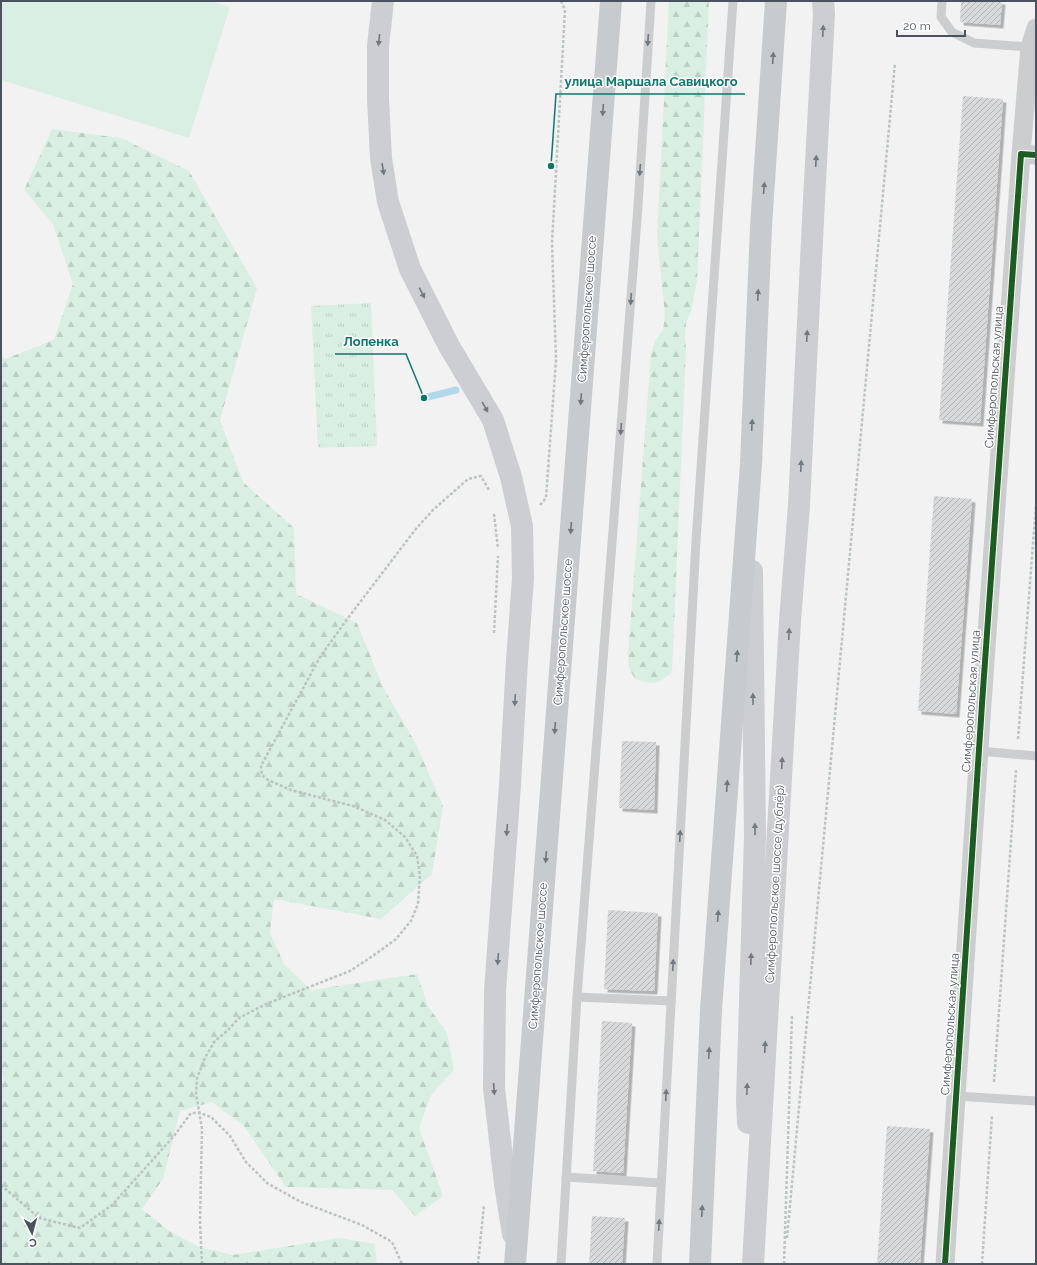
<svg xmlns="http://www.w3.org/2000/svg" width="1037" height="1265" viewBox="0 0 1037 1265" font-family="Raleway,sans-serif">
  <defs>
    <pattern id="forest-firs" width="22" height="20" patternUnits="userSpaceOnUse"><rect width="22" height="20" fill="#d9efe3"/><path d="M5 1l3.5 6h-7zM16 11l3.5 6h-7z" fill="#bccfc5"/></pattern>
    <pattern id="park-tufts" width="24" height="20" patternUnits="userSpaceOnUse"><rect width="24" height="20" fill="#d9efe3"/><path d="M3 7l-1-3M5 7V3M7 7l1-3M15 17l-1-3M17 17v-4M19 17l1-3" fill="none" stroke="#bccfc5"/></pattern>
    <pattern id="building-hatch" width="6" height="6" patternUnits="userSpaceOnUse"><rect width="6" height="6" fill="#d8d9db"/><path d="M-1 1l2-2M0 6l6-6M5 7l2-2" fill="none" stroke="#b1b3b5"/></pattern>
    <filter id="shadow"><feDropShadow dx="3.5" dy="3.5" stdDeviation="0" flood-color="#0004"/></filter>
  </defs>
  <rect width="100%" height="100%" fill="#f2f2f2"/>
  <g fill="url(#forest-firs)">
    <path d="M669,1h40l-12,281 -6,29 -5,12 -1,13 1,14 -14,322c-14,13 -18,13 -37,7l-6,-11 -1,-14 23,-300 4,-13 8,-11 2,-14 -8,-79z"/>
    <path d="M52,129l69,9 68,33 68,117 -37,132 23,62 51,46 2,66 61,29 25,62 34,59 27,62 -11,68 -51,45 -107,-20 -4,34 14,31 27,26 106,-16 11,32 19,27 7,37 -23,25 -12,33 24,68 -28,20 -23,-26 -106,-3 -42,-61 -32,-24 -32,9 -17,68 -21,30 26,21 31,17 34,8 106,-17 36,6 2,20h-376v-183h3l-3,-19v-707l4,4 49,-19 19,-56 -20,-60 -29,-34z"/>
  </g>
  <path fill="url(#park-tufts)" d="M371,303l6,143 -59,2 -7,-142z"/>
  <path fill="#d9efe3" d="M1,1h210l19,6 -41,131 -188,-58z"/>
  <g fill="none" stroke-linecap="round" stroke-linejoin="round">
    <path stroke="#b1d9ea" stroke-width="7" d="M424,398l32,-8"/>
  </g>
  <g fill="url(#building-hatch)" filter="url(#shadow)">
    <path d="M961,1h41l-2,24 -40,-3z"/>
    <path d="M963,96l40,3 -23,324 -41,-3z"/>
    <path d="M934,496l38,3 -16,215 -38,-3z"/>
    <path d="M622,741l34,1 -2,68 -35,-2z"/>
    <path d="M608,910l50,3 -4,78 -50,-2z"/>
    <path d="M602,1021l30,2 -9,150 -30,-2z"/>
    <path d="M887,1126l43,3 -10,135h-43z"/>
    <path d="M592,1216l33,2 -3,46h-33z"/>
  </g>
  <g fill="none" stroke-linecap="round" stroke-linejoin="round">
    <g stroke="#bbc4c2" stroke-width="2.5" stroke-dasharray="3 2" stroke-linecap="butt">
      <path d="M540,505l6,-7 10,-138 -4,-117 13,-233 -4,-9"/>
      <path d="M494,514l4,35"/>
      <path d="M494,633l4,-77"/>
      <path d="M1018,739l18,-234"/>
      <path d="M994,1082l22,-312"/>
      <path d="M1,1185l38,33 41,10 32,-23 62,-69 17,-23h9l11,4 19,19 16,26 21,21 34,19 61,23 30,17 10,22"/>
      <path d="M787,1238l108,-1175"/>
      <path d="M202,1264l-2,-42 2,-93 -6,-36 1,-15 8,-20 9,-16 14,-12 11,-12 27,-14 84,-33 27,-18 19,-14 15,-18 7,-17 2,-29 -3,-19 -12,-19 -20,-17 -32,-14 -62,-16 -23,-10 -6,-5 -1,-9 59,-109 28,-39 67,-88 18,-20 35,-31 13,-3 8,14"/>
      <path d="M478,1264l6,-59"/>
      <path d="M784,1264l8,-249"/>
      <path d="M982,1264l10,-149"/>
    </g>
    <g stroke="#cccdcf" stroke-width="9">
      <path d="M942,1l-1,16 11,15 22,11 56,4"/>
      <path d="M979,751l57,5"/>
      <path d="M577,997l94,4"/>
      <path d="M956,1096l80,5"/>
      <path d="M566,1177l95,6"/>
      <path d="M561,1264l16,-267 61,-791 13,-205"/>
      <path d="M657,1264l39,-723 37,-540"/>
    </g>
    <g stroke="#cccdcf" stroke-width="19">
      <path d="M1021,154l9,-107 6,-19"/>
      <path d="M945,1264l37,-560 39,-550 15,1"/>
    </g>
    <g stroke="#ccced1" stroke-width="22">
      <path d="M748,1123l-1,-23 8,-264 -3,-265"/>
      <path d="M513,1234l-8,-50 -11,-96 1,-97 15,-206 7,-124"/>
      <path d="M753,1264l37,-643 9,-116 15,-305"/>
    </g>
    <g stroke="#c8cbce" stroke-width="22">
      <path d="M515,1264l96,-1263"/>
      <path d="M700,1264l11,-254 40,-546 10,-237 15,-226"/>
    </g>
    <g stroke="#ccced1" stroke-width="22">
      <path d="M383,1l-5,45v53l3,59 7,44 22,67 39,77 44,74 18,57 11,49 1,52 -6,83"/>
      <path d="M814,200l10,-186 -1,-13"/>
    </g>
    <defs>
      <path id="cycleway" d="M945,1264l37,-560 39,-550 15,1"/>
    </defs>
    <use href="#cycleway" stroke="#fff" stroke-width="8"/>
    <use href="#cycleway" stroke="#1b5e20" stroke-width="6"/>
  </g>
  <defs><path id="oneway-solid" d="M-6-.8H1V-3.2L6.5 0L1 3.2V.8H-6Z"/></defs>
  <g fill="#717880">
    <use href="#oneway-solid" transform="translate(823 31) rotate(-87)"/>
    <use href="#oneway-solid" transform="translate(379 40) rotate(96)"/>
    <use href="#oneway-solid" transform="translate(816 161) rotate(-87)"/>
    <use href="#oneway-solid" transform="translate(383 169) rotate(81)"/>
    <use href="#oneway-solid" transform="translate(422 293) rotate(63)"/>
    <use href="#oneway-solid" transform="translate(807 336) rotate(-87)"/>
    <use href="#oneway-solid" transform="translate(485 407) rotate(60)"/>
    <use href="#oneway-solid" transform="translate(801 466) rotate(-87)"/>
    <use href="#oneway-solid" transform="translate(789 634) rotate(-87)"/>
    <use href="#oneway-solid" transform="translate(753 699) rotate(-91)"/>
    <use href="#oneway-solid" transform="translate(515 700) rotate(93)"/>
    <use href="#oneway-solid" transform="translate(782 763) rotate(-87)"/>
    <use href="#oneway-solid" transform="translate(755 829) rotate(-91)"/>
    <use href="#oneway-solid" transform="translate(507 830) rotate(94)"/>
    <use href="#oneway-solid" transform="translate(498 959) rotate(94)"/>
    <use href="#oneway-solid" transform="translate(751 959) rotate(-88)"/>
    <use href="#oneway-solid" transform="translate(765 1047) rotate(-87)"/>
    <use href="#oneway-solid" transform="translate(494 1089) rotate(86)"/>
    <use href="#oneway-solid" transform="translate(747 1089) rotate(-88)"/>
  </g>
  <g fill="#71787f">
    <use href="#oneway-solid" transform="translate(648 40) rotate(94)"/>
    <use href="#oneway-solid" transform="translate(640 170) rotate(94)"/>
    <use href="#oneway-solid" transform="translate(631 299) rotate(94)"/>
    <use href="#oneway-solid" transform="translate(621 429) rotate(94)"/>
    <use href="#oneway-solid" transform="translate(680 836) rotate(-87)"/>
    <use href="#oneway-solid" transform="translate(673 965) rotate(-87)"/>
    <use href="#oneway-solid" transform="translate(666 1095) rotate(-87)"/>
    <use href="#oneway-solid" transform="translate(659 1225) rotate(-87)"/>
  </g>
  <g fill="#70777f">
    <use href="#oneway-solid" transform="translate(773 58) rotate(-86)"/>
    <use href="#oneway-solid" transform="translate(603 110) rotate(94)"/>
    <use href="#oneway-solid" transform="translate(764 188) rotate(-86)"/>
    <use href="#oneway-solid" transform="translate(758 295) rotate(-87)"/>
    <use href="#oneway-solid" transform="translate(581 399) rotate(94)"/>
    <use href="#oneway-solid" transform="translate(752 425) rotate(-87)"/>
    <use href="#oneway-solid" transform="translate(571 528) rotate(94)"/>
    <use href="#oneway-solid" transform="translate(737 656) rotate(-86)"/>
    <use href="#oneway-solid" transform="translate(555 728) rotate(94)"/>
    <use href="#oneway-solid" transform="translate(727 786) rotate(-86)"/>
    <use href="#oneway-solid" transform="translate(546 857) rotate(94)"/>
    <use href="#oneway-solid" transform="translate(718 916) rotate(-86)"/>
    <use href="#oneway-solid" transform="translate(709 1053) rotate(-87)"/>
    <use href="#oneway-solid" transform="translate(702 1211) rotate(-87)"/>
  </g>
  <g text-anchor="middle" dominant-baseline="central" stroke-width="3" stroke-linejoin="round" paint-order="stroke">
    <g font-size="12" fill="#4a535d" stroke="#fff">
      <text transform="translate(587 309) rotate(-86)">Симферопольское шоссе</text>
      <text transform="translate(994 377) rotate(-86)">Симферопольская улица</text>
      <text transform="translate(563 632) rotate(-86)">Симферопольское шоссе</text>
      <text transform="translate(971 701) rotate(-86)">Симферопольская улица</text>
      <text transform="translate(775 884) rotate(-87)">Симферопольское шоссе (дублёр)</text>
      <text transform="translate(538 956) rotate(-86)">Симферопольское шоссе</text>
      <text transform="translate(950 1024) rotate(-86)">Симферопольская улица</text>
    </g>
  </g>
  <path fill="none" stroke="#0f766e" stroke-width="1.5" d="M551 166L556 94H745M424 398L406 354H335"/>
  <g fill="#0f766e" stroke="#fff" stroke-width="1.5">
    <circle cx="551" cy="166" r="4"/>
    <circle cx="424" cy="398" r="4"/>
  </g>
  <g font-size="13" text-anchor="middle" font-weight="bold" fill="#0f766e" stroke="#fff" stroke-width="3" stroke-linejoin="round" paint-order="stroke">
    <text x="651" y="86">улица Маршала Савицкого</text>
    <text x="371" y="346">Лопенка</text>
  </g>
  <rect width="1037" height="1265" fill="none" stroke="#4a535d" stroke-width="4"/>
  <g transform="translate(32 1233) rotate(174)" stroke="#ffffff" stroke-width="3" paint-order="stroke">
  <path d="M0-3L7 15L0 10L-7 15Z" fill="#4a535d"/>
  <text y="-6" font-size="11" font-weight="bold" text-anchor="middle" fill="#4a535d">С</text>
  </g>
  <path d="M897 30v6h68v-6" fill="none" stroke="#4a535d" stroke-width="2"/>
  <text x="903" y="30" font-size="12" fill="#4a535d" stroke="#ffffff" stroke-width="3" paint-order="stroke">20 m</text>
</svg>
